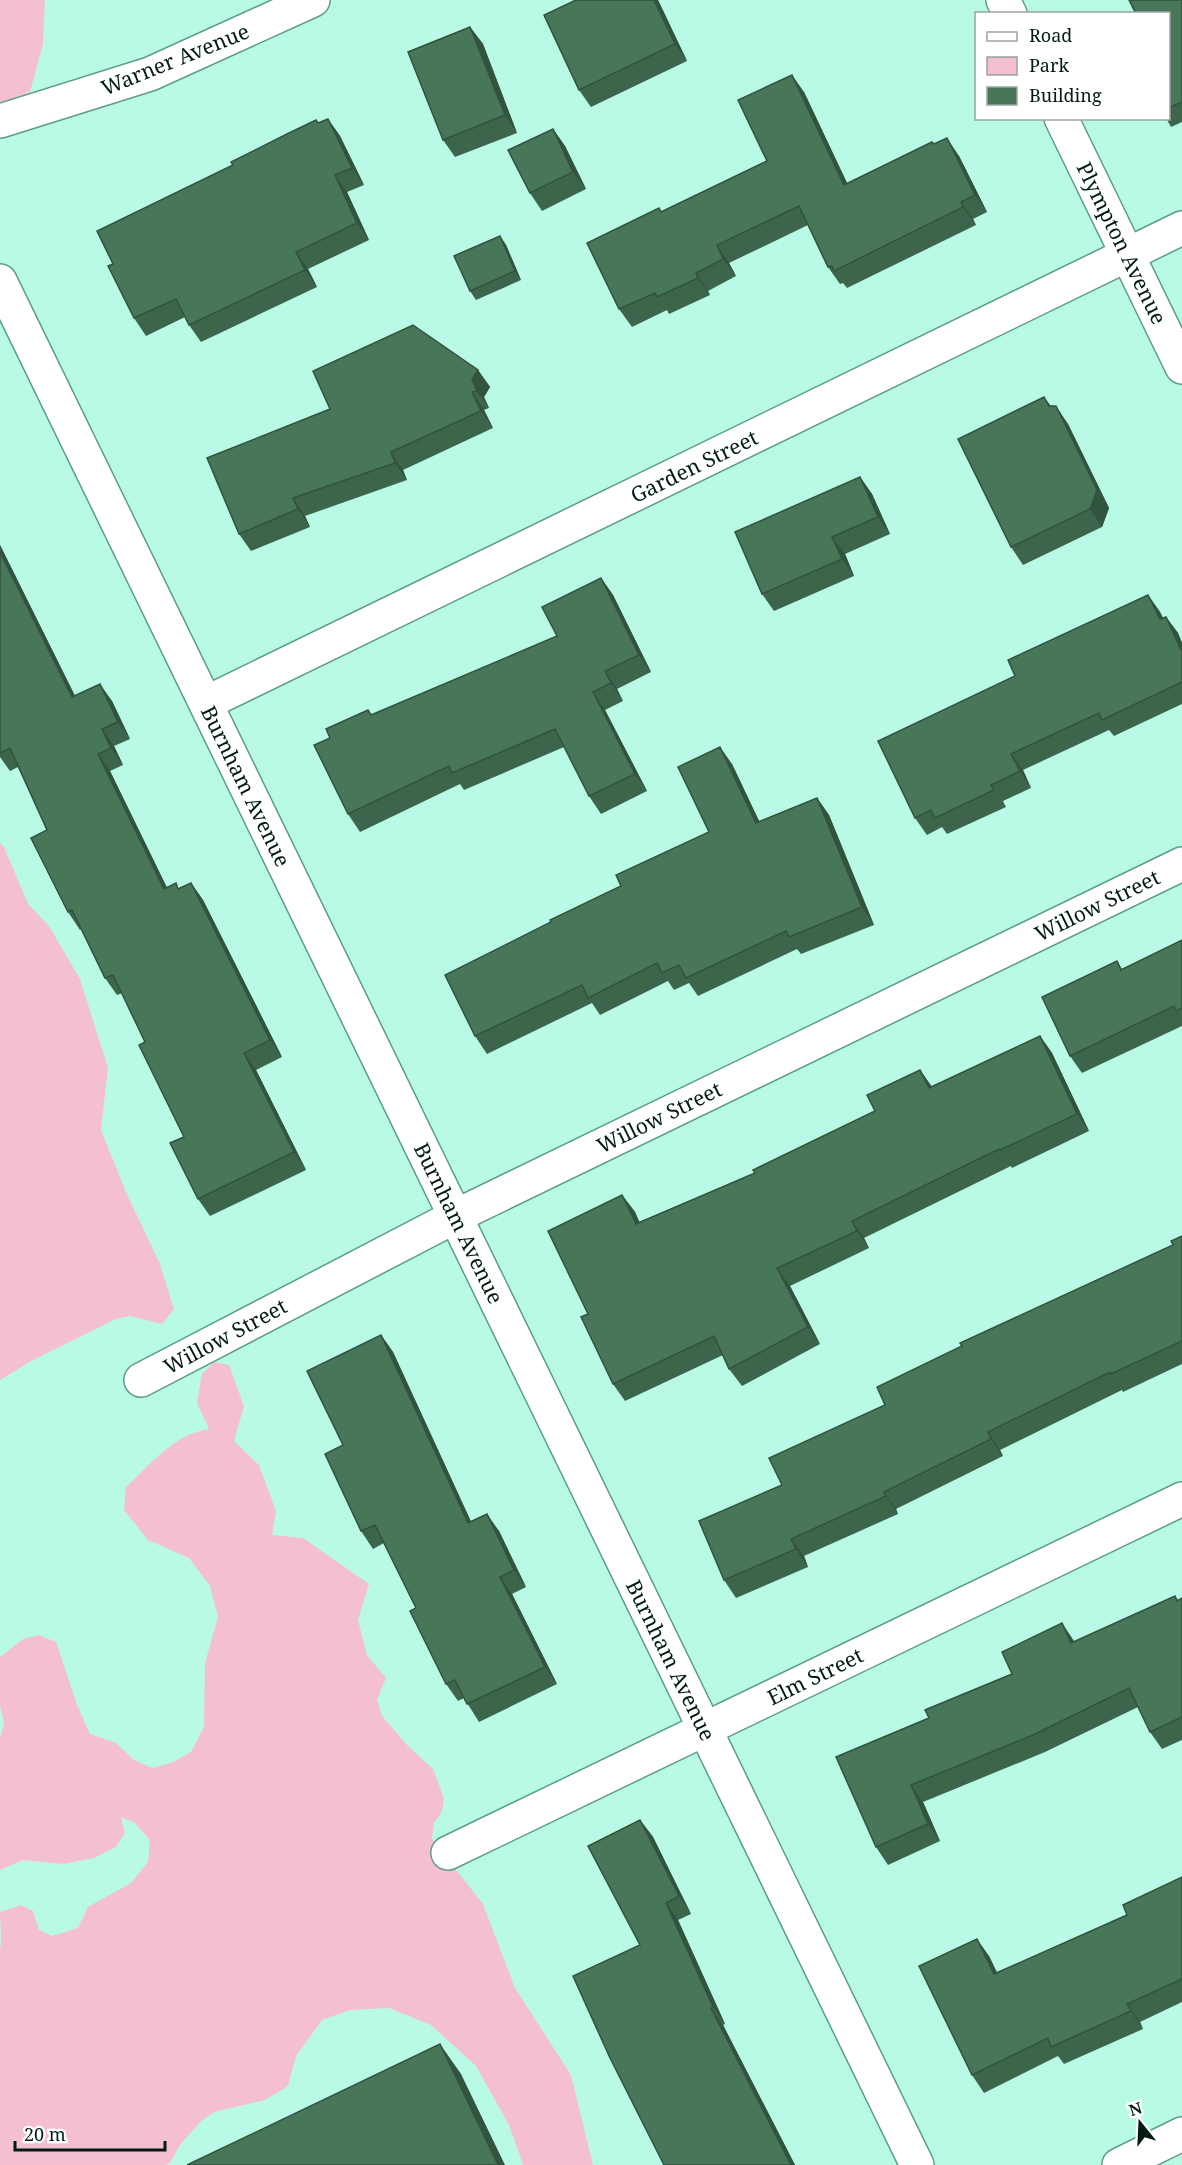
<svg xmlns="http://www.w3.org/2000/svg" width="1182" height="2165" viewBox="0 0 1182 2165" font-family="'Noto Serif',serif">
  <rect width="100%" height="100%" fill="#b9fae7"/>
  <g fill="#f5bfd3">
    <path d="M0,0h45l-2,44 -13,48 -30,15z"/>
    <path d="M0,843l4,4 24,57 21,22 31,53 28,89 -7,62 25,62 34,72 14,45 -12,15 -32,-8 -14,3 -83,41 -33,20z"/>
    <path d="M214,1362l15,3 15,41 -10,35 25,24 17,46 -4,24 31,3 66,46 -11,36 9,35 19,23 -9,22 5,16 26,30 25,23 11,29 -2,14 -8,11 -2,16 51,65 32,84 56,87 22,90h-70l-14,-40 -33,-59 -45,-41 -42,-17 -39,2 -28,10 -26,36 -8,30 -23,14 -51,12 -13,9 -21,24 -10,18 -5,2h-165v-215c2,-12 0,-25 0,-38l21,-7 12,6 6,19 13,6 26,-8 10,-21 43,-24 17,-21 2,-22 -15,-17 -14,-6 4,16 -9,14 -22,11 -31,6 -40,-4 -23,10v-132l4,-15 -4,-17v-49l23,-18 15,-4 18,7 21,63 13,29 26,9 18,17 19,8 20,-6 18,-10 13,-25 1,-64 13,-46 -8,-31 -21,-28 -41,-18 -24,-30 2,-23c25,-23 48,-53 83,-58l-12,-26 5,-29z"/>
  </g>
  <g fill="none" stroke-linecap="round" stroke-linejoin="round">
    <defs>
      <g id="street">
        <path d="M1003,0l7,14"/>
        <path d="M1061,118l121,249"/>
        <path d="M0,121l150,-47 163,-74"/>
        <path d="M0,281l917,1884"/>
        <path d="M206,703l976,-475"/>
        <path d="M141,1380l315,-164 726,-352"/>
        <path d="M448,1853l734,-354"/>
        <path d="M1119,2165l63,-31"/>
      </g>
    </defs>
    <use href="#street" stroke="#5d9c8b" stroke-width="36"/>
    <use href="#street" stroke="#fff" stroke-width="33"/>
  </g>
  <g fill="#3d654c">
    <path d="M576,0h82l29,61 -96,46 -12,-17z"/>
    <path d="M1182,0v122l-11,5 -5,-9h2v-104z"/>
    <path d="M470,27l13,17 34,89 -62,24 -12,-17z"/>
    <path d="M804,92l43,91 87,-39 25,12 28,56 -14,7 3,6 -129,63 -4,-5 -3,1 -12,-17 -20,-42 -79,38 7,13 -28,15 2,4 -41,19 -2,-4 -35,17 -13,-18 42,-97 106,-51z"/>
    <path d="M328,119l12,17 24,49 -17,7 22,48 -61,29 9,18 -116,55 -12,-17 -4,-8 -39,19 -12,-18 99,-153z"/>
    <path d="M553,129l12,17 21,43 -44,22 -12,-18z"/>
    <path d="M500,236l6,9 15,35 -45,20 -6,-9z"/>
    <path d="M478,370l12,17 -6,10 5,11 -5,2 9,18 -90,42 4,10 -102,36 5,11 -59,24 -12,-17z"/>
    <path d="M1044,397l7,9 17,18 41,84 -7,19 -79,38 -12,-18z"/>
    <path d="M860,477l12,17 18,40 -45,20 9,22 -80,35 -12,-17z"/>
    <path d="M0,545l75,151 37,5 18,38 -16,7 9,19 -13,6 57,117h12l12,-5 12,17 79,157 -26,13 50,100 -96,46 -12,-17 -14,-62 -39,-95 -23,-49 -5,2 -12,-17 -24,-49 -1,1 -12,-18 -21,-82 -29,-63 -8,4 -10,-14z"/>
    <path d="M601,578l12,17 38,77 -34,17 6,12 -18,9 42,81 -46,23 -12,-18 -25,-49 -100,43 -4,-6 -100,48 -12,-18 -18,-76 42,-23 185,-79z"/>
    <path d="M1148,595l12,17 3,6 3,-1 12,16 4,10v61l-68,32 -5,-6 -86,40 8,18 -28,13 3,6 -59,27 -5,-7 -15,8 -12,-17 100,-142z"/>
    <path d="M732,764l27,57 58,-23 12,17 45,110 -73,29 -4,-5 -99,47 -9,-13 -15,7 -6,-9 -68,34 -8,-12 -105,51 -12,-18 76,-114 70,-36 88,-54z"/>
    <path d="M1182,940v86l-100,47 -12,-17 47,-95 5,8z"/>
    <path d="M1040,1036l12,17 37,78 -77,37 -1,-2 -147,72 5,10 -79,38 30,58 -78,42 -13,-17 -6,-14 -98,46 -12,-17 -25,-70 34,-119 13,17 4,10 116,-49 120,-62 45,-41 12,17z"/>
    <path d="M1182,1236v128l-59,28 -1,-2 -122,60 3,6 -107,53 2,5 -94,42 4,11 -72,31 -12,-18 58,-95 103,-80 288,-160z"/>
    <path d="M381,1335l12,17 78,170 28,9 27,56 -14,7 45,90 -78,38 -15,-24 -6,3 -12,-17 -30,-76 -32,-65 -11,6 -12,-18 -18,-86z"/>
    <path d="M1175,1596l3,4 4,-2v142l-20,9 -12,-17 -12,-25 -93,45 -122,50 17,39 -52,24 -12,-18 53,-129 145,-76z"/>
    <path d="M640,1820l13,17 38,77 -13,6 47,104 -2,1 72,140h-131l-24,-220z"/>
    <path d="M1182,1877v125l-42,20 3,7 -79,35 -6,-8 -74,37 -12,-18 17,-119 8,17 130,-58z"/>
  </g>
  <g fill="#32533e">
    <path d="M654,0h4l29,61 -12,-17z"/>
    <path d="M470,27l13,17 34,89 -12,-18z"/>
    <path d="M792,75l12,17 52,110 -12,-17z"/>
    <path d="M328,119l12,17 24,49 -12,-17z"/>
    <path d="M553,129l12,17 21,43 -13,-17z"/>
    <path d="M947,138l12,18 28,56 -12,-17z"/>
    <path d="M335,175l12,17 22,48 -12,-17z"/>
    <path d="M961,202l12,17 3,6 -13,-18z"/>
    <path d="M500,236l6,9 15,35 -6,-9z"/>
    <path d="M717,245l12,18 7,13 -13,-17z"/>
    <path d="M296,252l12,17 9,18 -12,-17z"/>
    <path d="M696,273l12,18 2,4 -12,-17z"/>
    <path d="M478,370l12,17 -6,10 5,11 -12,-17 -5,-12z"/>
    <path d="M472,392l12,18 9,18 -12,-17z"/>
    <path d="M1056,406l12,18 41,84 -7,19 -12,-18z"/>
    <path d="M391,452l12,18 4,10 -12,-17z"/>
    <path d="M860,477l12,17 18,40 -12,-17z"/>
    <path d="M293,498l12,18 5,11 -12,-18z"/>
    <path d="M832,537l13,17 9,22 -12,-17z"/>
    <path d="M0,545l84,169 -12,-17 -72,-145z"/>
    <path d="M601,578l12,17 38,77 -12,-17z"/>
    <path d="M1148,595l12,17 12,24 -12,-17z"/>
    <path d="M1166,617l12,16 4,10v9z"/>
    <path d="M605,671l12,18 6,12 -12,-18z"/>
    <path d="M100,684l12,17 18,38 -12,-17z"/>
    <path d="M593,692l12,18 42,81 -12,-17z"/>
    <path d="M102,729l12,17 9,19 -12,-17z"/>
    <path d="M720,747l12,17 36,76 -12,-17z"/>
    <path d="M98,754l12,17 66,135 -12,-17z"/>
    <path d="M1011,754l12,16 8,18 -11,-17z"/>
    <path d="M817,798l12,17 45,110 -12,-18z"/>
    <path d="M191,883l12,17 79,157 -12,-17z"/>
    <path d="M1040,1036l12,17 37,78 -12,-17z"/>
    <path d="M244,1053l12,17 50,100 -12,-18z"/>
    <path d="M920,1070l12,17 -3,1z"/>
    <path d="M622,1195l13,17 13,29 -12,-17z"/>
    <path d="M852,1221l12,17 5,10 -12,-17z"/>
    <path d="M777,1268l13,18 30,58 -12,-17z"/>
    <path d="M381,1335l12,17 87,189 -12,-18z"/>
    <path d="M988,1432l12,18 3,6 -12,-17z"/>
    <path d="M884,1492l12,17 2,5 -12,-18z"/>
    <path d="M487,1514l12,17 27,56 -12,-17z"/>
    <path d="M791,1539l13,17 4,11 -12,-18z"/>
    <path d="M500,1577l12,17 45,90 -12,-17z"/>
    <path d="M1062,1623l12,18 9,20 -12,-18z"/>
    <path d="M911,1785l12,17 17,39 -12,-17z"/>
    <path d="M640,1820l13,17 38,77 -12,-18z"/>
    <path d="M666,1903l12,17 47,104 -12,-17z"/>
    <path d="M977,1939l12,17 17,35 -12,-17z"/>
    <path d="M1127,2004l13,18 3,7 -12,-18z"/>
    <path d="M711,2008l12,17 72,140h-4z"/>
    <path d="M440,2044l21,30 44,91h-7z"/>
  </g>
  <g fill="#477658" stroke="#32533e" stroke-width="1.5">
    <path d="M576,0h78l21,44 -96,46 -35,-75z"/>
    <path d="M1129,0h53v102l-14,6v-94h-32z"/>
    <path d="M470,27l35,88 -62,25 -35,-88z"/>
    <path d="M792,75l52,110 88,-43 2,2 13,-6 28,57 -14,7 2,5 -129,64 -2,-5 -4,1 -29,-61 -82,39 6,14 -27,14 2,5 -41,19 -2,-4 -36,16 -32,-66 72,-35 2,4 106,-51 -29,-61z"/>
    <path d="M328,119l24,49 -17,7 22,48 -61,29 9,18 -116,55 -13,-26 -42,19 -26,-52 5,-2 -16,-33 136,-66 -2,-3 58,-29 27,-13 2,3z"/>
    <path d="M553,129l20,43 -43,21 -22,-43z"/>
    <path d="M500,236l15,35 -45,20 -16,-35z"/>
    <path d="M413,325l65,45 -6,9 5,12 -5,1 9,19 -90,41 4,11 -102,35 5,11 -59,25 -32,-76 123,-49 -17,-38z"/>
    <path d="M1044,397l5,9h7l41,84 -7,19 -79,38 -53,-108z"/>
    <path d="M860,477l18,40 -46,20 10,22 -80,35 -27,-62z"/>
    <path d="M0,552l72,145 28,-13 18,38 -16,7 9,19 -13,6 66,135 12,-6 2,6 13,-6 79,157 -26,13 50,99 -96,47 -28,-56 14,-6 -45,-92 6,-3 -32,-67 -8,3 -33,-68 -4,2 -37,-74 16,-8 -37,-82 -10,5z"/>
    <path d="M601,578l38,77 -34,16 6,12 -18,9 42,82 -46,22 -34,-67 -103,44 -3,-7 -101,48 -34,-69 16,-7 -4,-9 42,-19 3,5 186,-79 -15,-29z"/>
    <path d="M1148,595l12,24 6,-2 16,35v30l-80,38 -3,-7 -88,41 9,17 -29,14 3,5 -59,28 -4,-8 -16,8 -37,-77 137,-65 -7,-16z"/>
    <path d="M720,747l36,76 61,-25 45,109 -73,30 -3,-6 -100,47 -7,-13 -17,8 -5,-10 -69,35 -6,-13 -107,51 -30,-61 106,-53 -1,-2 71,-34 -5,-11 93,-43 -31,-65z"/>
    <path d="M1182,940v68l-6,3 -2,-5 -104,50 -28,-59 75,-36 4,9z"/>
    <path d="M1040,1036l37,78 -77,36 -1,-1 -147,72 5,10 -80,37 31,59 -79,42 -15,-33 -101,48 -32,-67 7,-3 -40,-83 74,-36 14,29 119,-51 -2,-3 122,-59 -8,-16 53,-25 9,18z"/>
    <path d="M1182,1236v105l-71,33 -1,-2 -122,60 3,7 -107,53 2,4 -95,43 5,10 -72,31 -25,-59 83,-36 -13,-27 116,-53 -8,-18 85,-41 -2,-3 213,-98 -2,-4z"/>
    <path d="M381,1335l87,188 19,-9 27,56 -14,7 45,90 -78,37 -12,-24 -9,4 -36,-73 6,-3 -41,-83 -14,6 -36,-77 18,-9 -36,-74z"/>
    <path d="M1175,1596l2,5 5,-3v119l-32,15 -21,-44 -96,47 -122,50 17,39 -52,23 -40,-90 93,-39 -4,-8 87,-36 -10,-22 60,-29 9,20z"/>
    <path d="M640,1820l39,76 -13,7 47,104 -2,1 80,157h-127l-54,-107 -37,-82 67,-31 -52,-99z"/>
    <path d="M1182,1877v102l-55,25 4,7 -80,36 -3,-9 -76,37 -53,-109 58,-27 17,35 133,-59 -4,-10z"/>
    <path d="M440,2044l58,121h-311z"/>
  </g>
  <g text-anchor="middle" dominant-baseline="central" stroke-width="5" stroke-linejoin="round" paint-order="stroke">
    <g font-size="21" fill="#021b15" stroke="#fff">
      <text transform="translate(175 59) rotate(-22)">Warner Avenue</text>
      <text transform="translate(1122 243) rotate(64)">Plympton Avenue</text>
      <text transform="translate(694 466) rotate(-26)">Garden Street</text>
      <text transform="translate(246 786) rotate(64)">Burnham Avenue</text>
      <text transform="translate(1097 905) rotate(-26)">Willow Street</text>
      <text transform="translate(659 1117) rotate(-26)">Willow Street</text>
      <text transform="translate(459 1223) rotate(64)">Burnham Avenue</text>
      <text transform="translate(225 1336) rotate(-28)">Willow Street</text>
      <text transform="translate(671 1660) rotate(64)">Burnham Avenue</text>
      <text transform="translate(815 1676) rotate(-26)">Elm Street</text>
    </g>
  </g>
  <rect x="975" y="12" width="195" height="108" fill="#ffffff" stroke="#9aa4a1" stroke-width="1.5"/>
  <rect x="987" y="32" width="30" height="9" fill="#ffffff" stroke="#9aa4a1" stroke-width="1.5"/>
  <text x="1029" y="42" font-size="18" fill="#021b15">Road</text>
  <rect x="987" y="57" width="30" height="18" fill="#f5bfd3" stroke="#9aa4a1" stroke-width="1.5"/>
  <text x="1029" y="72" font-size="18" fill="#021b15">Park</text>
  <rect x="987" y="87" width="30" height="18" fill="#477658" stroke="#9aa4a1" stroke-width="1.5"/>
  <text x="1029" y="102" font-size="18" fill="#021b15">Building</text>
  <g transform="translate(1140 2123) rotate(342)" stroke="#ffffff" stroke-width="4.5" paint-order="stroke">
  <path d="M0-4.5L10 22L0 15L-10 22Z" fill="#021b15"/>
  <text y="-9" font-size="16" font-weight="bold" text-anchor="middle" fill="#021b15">N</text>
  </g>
  <path d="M15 2141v9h150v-9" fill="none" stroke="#021b15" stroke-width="3"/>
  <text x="24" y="2141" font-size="18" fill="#021b15" stroke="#ffffff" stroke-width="4.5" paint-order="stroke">20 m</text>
</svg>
